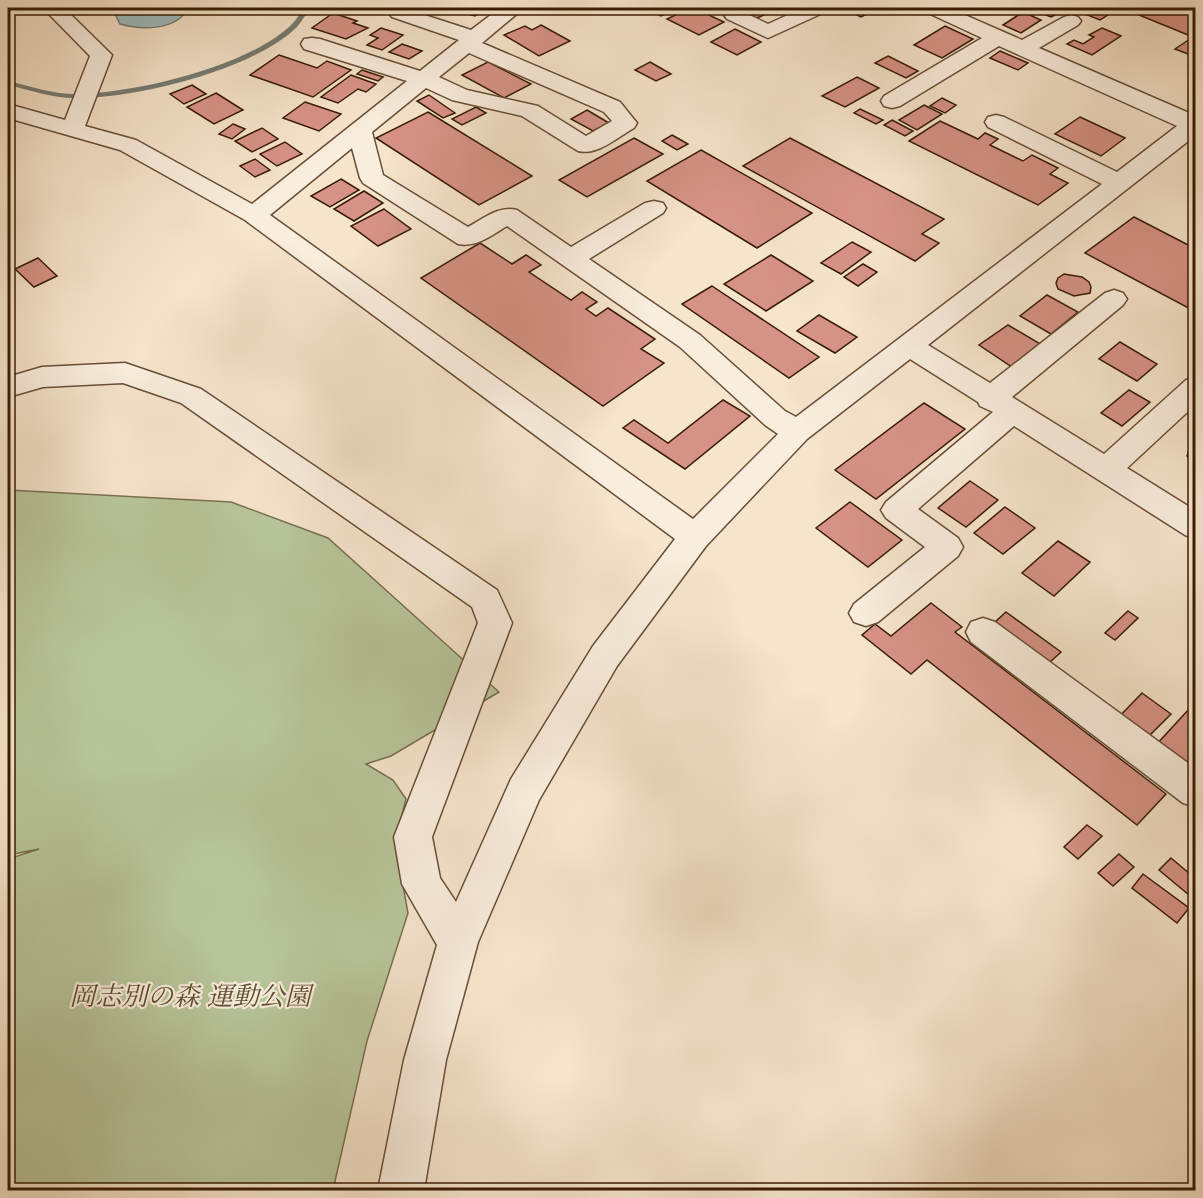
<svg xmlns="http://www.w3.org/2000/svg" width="1203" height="1198" viewBox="0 0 1203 1198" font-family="Cardo,'Noto Serif JP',serif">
  <rect width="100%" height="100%" fill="#f6e4cb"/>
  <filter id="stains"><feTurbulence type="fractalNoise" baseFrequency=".00333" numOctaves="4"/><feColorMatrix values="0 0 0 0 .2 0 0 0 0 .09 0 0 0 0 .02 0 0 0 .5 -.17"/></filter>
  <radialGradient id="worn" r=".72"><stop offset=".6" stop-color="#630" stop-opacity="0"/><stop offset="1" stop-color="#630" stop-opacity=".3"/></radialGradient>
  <path fill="#b8c59b" stroke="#787050" stroke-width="1.5" d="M8,490l223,12 97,36 171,154 -108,64 -25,8 27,16 13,19 -11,43 13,71 -41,128 -34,149h-325v-331l31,-10 -31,6z"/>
  <path fill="#a0bcbf" stroke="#767c74" stroke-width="1.5" d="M112,8h21l4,5h18l9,-5h24c-11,23 -47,22 -68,16z"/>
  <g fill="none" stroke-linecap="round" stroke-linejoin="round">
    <path fill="#767c74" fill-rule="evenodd" d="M304,8h6c-4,6 -8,13 -13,19 -44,43 -162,72 -222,71 -23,0 -45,-8 -67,-13v-4c22,5 44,13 67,13 58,0 177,-28 218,-71 4,-4 7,-10 11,-15z"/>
  </g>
  <g fill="#d79286" stroke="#381c04" stroke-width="1.5">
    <path d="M446,8h39l-10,8z"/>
    <path d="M644,8h35l-18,8z"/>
    <path d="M690,8h4l30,14 -25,13 -32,-16z"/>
    <path d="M731,8h48l-24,11z"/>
    <path d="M842,8h37l-18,9z"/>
    <path d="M1028,8h15l14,6 -6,3z"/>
    <path d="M1070,8h41l5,2 -16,10z"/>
    <path d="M1122,8h74v49l-21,-8 18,-12z"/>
    <path d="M1023,12l18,8 -20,13 -18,-8z"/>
    <path d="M333,13l24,8 -4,2 15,5 -22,11 -34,-11z"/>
    <path d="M541,25l29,16 -31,15 -35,-21 21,-9 7,4z"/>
    <path d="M945,26l28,13 -31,19 -28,-13z"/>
    <path d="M381,28l22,7 -21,15 -15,-5 11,-7 -8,-3z"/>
    <path d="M1102,28l19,8 -29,19 -25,-11 7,-4 9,4 11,-7 -5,-2z"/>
    <path d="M735,29l26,13 -24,13 -26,-13z"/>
    <path d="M402,44l20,7 -13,8 -20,-7z"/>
    <path d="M1000,51l28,12 -10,7 -28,-12z"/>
    <path d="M279,55l38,13 10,-7 24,9 -38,27 -63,-22z"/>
    <path d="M888,56l30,15 -12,7 -31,-15z"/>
    <path d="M488,62l43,22 -27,14 -42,-23z"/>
    <path d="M650,62l21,12 -15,7 -21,-11z"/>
    <path d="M362,70l21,7 -5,4 -21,-7z"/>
    <path d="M351,75l25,9 -10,8 -8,-3 -20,14 -17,-6z"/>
    <path d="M857,77l22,11 -34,19 -23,-11z"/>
    <path d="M192,85l14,9 -22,10 -14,-10z"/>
    <path d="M216,93l27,17 -29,14 -27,-17z"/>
    <path d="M429,95l26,18 -12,5 -26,-17z"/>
    <path d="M942,98l14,7 -11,8 -15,-7z"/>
    <path d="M305,102l36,12 -22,17 -36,-13z"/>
    <path d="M924,105l18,9 -25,16 -18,-10z"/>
    <path d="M476,107l10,6 -24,12 -10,-6z"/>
    <path d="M860,109l23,11 -7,4 -22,-11z"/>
    <path d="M587,110l22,13 -16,8 -22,-12z"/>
    <path d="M428,112l104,64 -53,29 -103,-67z"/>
    <path d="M1080,117l45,21 -24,18 -46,-22z"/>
    <path d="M892,120l21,11 -8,5 -21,-11z"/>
    <path d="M940,121l38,18 7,-6 13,6 -8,6 33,16 9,-6 26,13 -8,6 18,9 -30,22 -129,-64z"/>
    <path d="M233,124l12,5 -13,10 -13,-5z"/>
    <path d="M262,128l16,11 -26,13 -17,-11z"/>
    <path d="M672,135l16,9 -11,6 -15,-9z"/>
    <path d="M634,138l29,16 -76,43 -28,-17z"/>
    <path d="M790,138l154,81 -22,15 17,9 -24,18 -172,-95z"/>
    <path d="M285,142l17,12 -25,12 -17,-12z"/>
    <path d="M701,150l111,63 -55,35 -110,-67z"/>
    <path d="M255,159l15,11 -15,7 -15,-11z"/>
    <path d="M341,179l18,11 -29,17 -19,-11z"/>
    <path d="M364,191l19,12 -29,18 -20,-12z"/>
    <path d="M384,209l27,20 -33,17 -27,-20z"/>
    <path d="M1134,217l62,32v63l-111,-59z"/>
    <path d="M852,242l19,10 -30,22 -20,-11z"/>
    <path d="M480,243l32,21 14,-9 15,10 -12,7 42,28 11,-8 15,10 -11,7 10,7 12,-8 47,31 -14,10 23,14 -61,43 -182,-128z"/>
    <path d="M771,255l42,26 -47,30 -42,-27z"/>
    <path d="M38,258l19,18 -23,11 -19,-18z"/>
    <path d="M863,264l14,8 -19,14 -14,-9z"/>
    <path d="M1064,274l18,3 7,5 2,5 -1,6 -16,3 -16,-7 -2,-6 2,-5z"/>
    <path d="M712,286l107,71 -30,21 -107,-74z"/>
    <path d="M1047,295l31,17 -27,22 -31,-18z"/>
    <path d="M819,315l38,22 -22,16 -38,-22z"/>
    <path d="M1008,325l34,20 -30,22 -33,-22z"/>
    <path d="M1120,342l37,22 -20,17 -38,-22z"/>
    <path d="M1129,390l21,12 -28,24 -21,-13z"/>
    <path d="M723,400l27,16 -65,53 -62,-41 11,-8 34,23z"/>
    <path d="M924,403l41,26 -89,70 -41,-29z"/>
    <path d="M1195,447h1v19l-9,-10 2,-6z"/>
    <path d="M970,481l28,19 -32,27 -28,-19z"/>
    <path d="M850,502l52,38 -34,27 -52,-39z"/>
    <path d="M1005,507l30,21 -32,26 -29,-21z"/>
    <path d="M1058,541l32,21 -36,34 -32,-23z"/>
    <path d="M931,603l31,24 -7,5 211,162 -29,31 -210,-165 -16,14 -49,-39 13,-11 16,12z"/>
    <path d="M1128,611l10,7 -23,22 -10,-7z"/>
    <path d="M1006,612l55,40 -12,11 -55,-40z"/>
    <path d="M1142,693l29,21 -26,26 -28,-21z"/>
    <path d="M1190,708l6,4v49l-7,7 -33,-23z"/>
    <path d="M1087,825l15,11 -24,23 -14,-12z"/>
    <path d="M1119,854l15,13 -21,19 -15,-13z"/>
    <path d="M1171,858l25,21 -1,21 -36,-30z"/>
    <path d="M1143,874l46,34 -12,15 -45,-35z"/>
  </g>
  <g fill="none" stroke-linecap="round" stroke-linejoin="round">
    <defs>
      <g id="minor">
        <path d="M43,8h21l48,47 -27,71 51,14 116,64 155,-123 -103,-32 -3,-5 3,-5 8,-1 8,1 100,32 39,-31 -67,-23 -3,-4 3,-4h14l65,21 29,-22h22l-3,4 -37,31 138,59 17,21 -3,5c-16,9 -37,28 -56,23l-56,-35 -70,-16 -26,-12 -54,44 11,43 85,52c15,-8 31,-22 49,-17l54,37 74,-44 9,-2 9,2 3,5 -3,5 -74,46 111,76 85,76 11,6 306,-233 -114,-57 -3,-5 3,-5 8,-2 8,2 113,55 60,-46 -178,-80 -99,60 -8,2 -8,-2 -3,-5 3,-5 98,-58 -56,-26 -3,-4h26l73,32 42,-23 7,-2 7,2 3,4 -3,4 -39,23 157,68v19l-268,210 62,38 115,-90 9,-3 9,3 4,6 -4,6 -111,92 92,57 82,-74 10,-3v27l-69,64 69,43v28l-11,-4 -171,-109 -96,83 40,29 5,9 -5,9 -80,66 -12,4 -12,-4 -5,-9 5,-9 71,-57 -39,-29 -5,-8 5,-8 107,-90 -13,-6 -2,-4 -68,-43 -103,80 -101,107 -89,120 -78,134 -61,142 -32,118 -22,130h-46l26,-130 33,-115 -35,-61 -8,-47 84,-214 -6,-16 -291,-204 -58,-20 -80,4 -35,10v-20l34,-10 83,-4 76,26 296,201 15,33 -80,214 8,41 16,24 55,-123 82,-133 82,-107 -430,-319 -125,-70 -112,-32v-14l57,16 25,-64zM469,53l135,59 8,9 -26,15 -48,-30 -71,-16 -28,-13zM352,148l8,30 3,5 95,61c18,4 34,-9 49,-18l173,121 85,78 13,9 -85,85 -423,-304z"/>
        <path d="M803,8h25l-3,4 -57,26 -41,-19 -3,-4 3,-4 7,-2 7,2 27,13z"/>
        <path d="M983,618l12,4 201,147v38l-13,-4 -212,-161 -5,-10 5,-10z"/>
      </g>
    </defs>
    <use href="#minor" stroke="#684e36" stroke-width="3"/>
    <use href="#minor" fill="#f9eddd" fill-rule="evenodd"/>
  </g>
  <g text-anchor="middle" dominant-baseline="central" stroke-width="4.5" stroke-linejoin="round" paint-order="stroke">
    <g font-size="26" font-style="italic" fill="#5e4f31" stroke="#f9eddd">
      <text x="190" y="996">岡志別の森 運動公園</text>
    </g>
  </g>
  <rect width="1203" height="1198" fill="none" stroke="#f6e4cb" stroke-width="30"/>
  <rect x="9" y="9" width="1185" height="1180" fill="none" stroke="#381c04" stroke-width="3"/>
  <rect x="15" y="15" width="1173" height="1168" fill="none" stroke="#381c04" stroke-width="1.5"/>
  <rect width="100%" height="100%" filter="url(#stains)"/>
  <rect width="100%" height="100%" fill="url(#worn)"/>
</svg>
